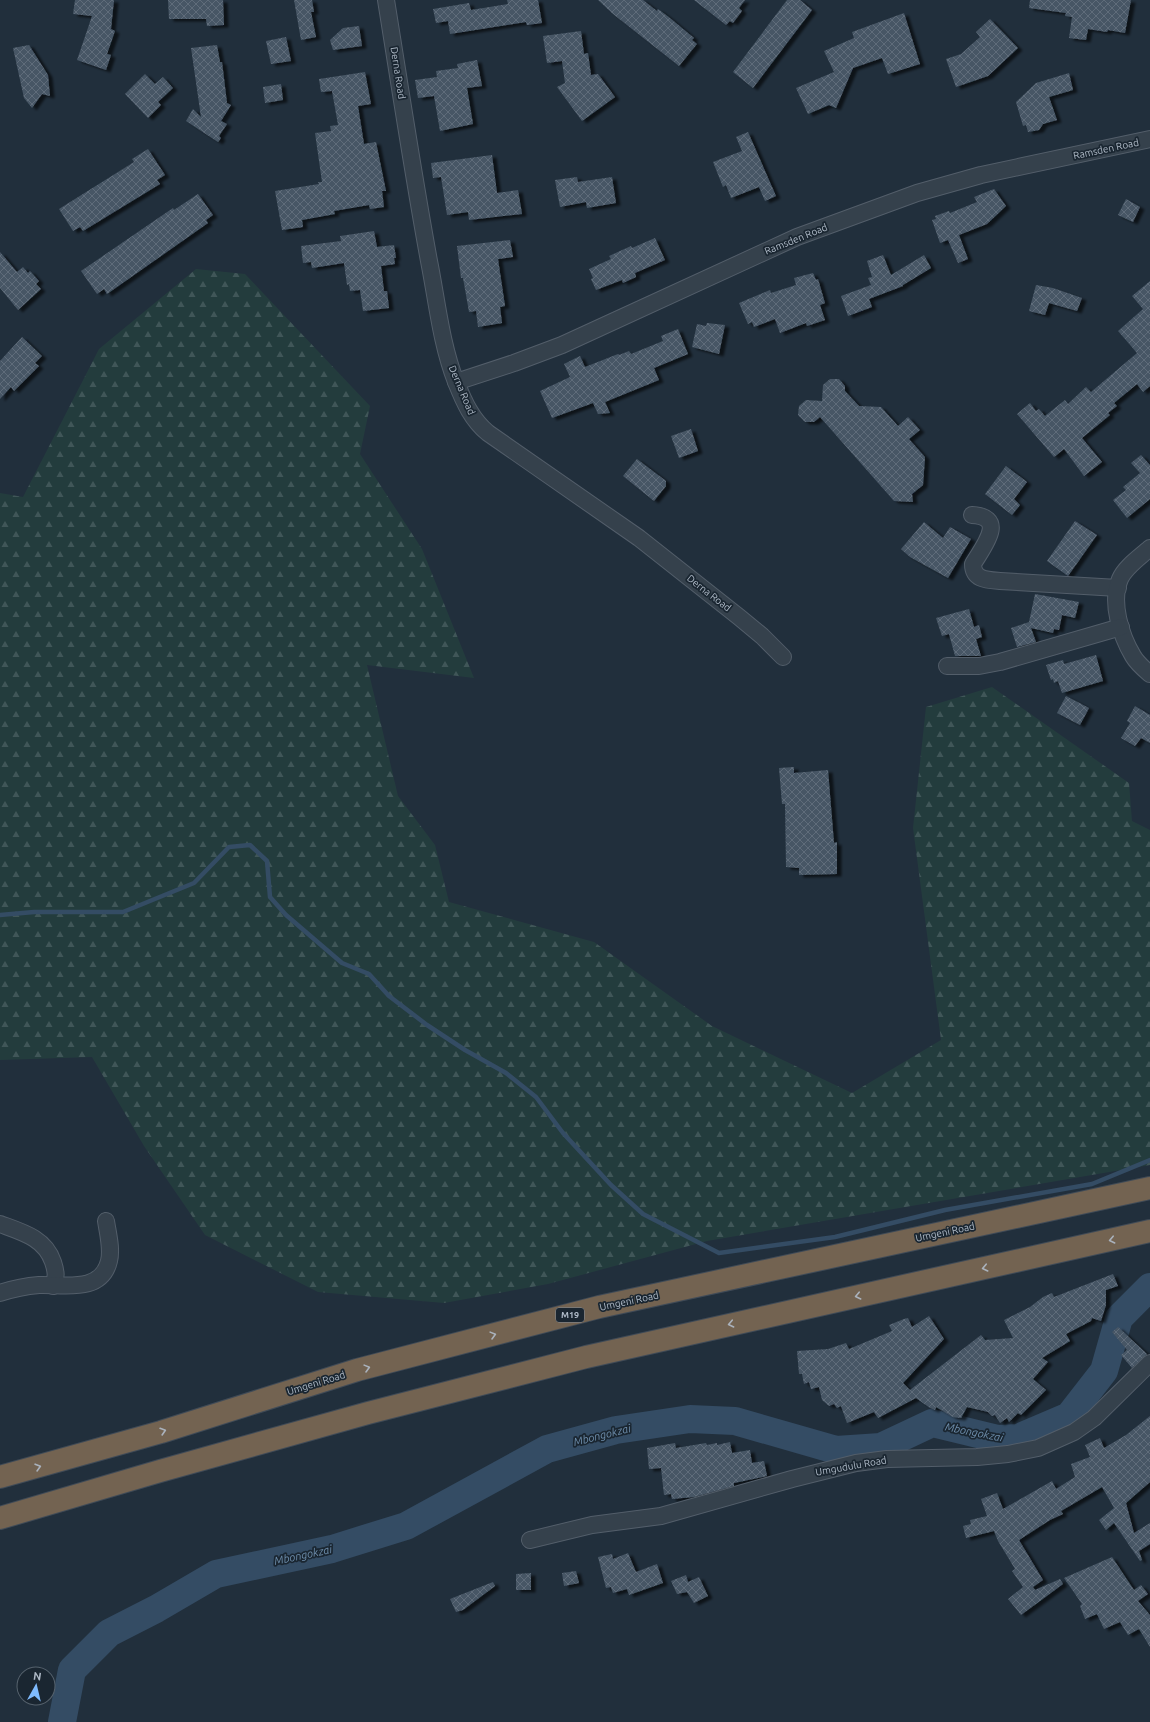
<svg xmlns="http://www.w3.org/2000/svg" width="1150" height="1722" viewBox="0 0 1150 1722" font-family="Ubuntu,sans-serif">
  <defs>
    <pattern id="forest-firs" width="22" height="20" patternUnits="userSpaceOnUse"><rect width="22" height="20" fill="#233c3d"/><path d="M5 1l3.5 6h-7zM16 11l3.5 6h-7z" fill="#405658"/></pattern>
    <pattern id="building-cross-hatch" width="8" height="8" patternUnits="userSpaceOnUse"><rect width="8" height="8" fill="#475665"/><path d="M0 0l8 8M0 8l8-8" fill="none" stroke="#5f6c7a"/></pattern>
    <filter id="shadow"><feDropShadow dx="4.5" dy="2.5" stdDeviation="1" flood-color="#0009"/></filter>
  </defs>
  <rect width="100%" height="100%" fill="#212f3c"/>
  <path fill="url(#forest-firs)" d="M196,269l49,5 125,132 -10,48 62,95 52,129 -107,-13 31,131 37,49 14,57 145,40 118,84 140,67 89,-53 -28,-212 13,-121 66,-20 137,96 3,38 18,9v335l-443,76 -159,43 -104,19 -126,-11 -113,-57 -61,-89 -52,-89 -92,3v-567l23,4 76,-148z"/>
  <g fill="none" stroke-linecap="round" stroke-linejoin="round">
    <path stroke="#344c64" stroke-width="4.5" d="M0,915l34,-3h89l71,-29 35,-36 21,-2 17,16 3,36 16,18 56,48 27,11 20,22 38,29 38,25 41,23 30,24 27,36 48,52 32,29 76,39 116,-16 110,-27 147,-26 58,-24"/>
    <path stroke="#344c64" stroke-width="28" d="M62,1722l10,-52 37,-37 47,-24 60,-35 116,-25 74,-23 141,-77 69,-19 74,-11 45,2 101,29 45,-3 51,-24 66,16 20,-1 51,-22 35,-45 15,-53 31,-31"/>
  </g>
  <g fill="url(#building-cross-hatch)" filter="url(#shadow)">
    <path d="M75,0h39l-3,29 4,2 -8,23 4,1 -5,15 -29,-10 15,-44 -19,-2z"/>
    <path d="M168,0h55l1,25 -17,1 -1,-7h-37z"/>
    <path d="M294,0h18l2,12h-3l5,25 -15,3z"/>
    <path d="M507,0h31l4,23 -15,2 -1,-3 -76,12 -2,-13 -12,2 -3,-14 36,-6 2,7 37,-6z"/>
    <path d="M598,0h45l14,11 1,-2 12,9 24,20 -2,2 5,4 -18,22 -66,-52z"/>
    <path d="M694,0h51l-6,8 3,3 -9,12 -3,-2 -4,4z"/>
    <path d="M787,0h13l12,10 -59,78 -20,-16z"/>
    <path d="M1030,0h101l-6,33 -17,-3 -1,2 -19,-3 -2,11 -17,-2 3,-21 -7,-1 1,-3 -37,-5z"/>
    <path d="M904,13l16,51 -32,10 -6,-16 -29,10 -17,40 -7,-3 -21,9 -12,-26 38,-16 -10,-21 30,-13 -2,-6z"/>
    <path d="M990,19l28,29 -30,28 -32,11 -10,-28 15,-5 19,-17 -4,-5z"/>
    <path d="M359,26l3,20 -29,4 -3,-10 13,-12z"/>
    <path d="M581,31l3,23 4,-1 3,22 7,-1 17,23 -33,24 -25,-34 8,-4 -3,-22 -15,2 -4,-27z"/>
    <path d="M286,37l5,24 -20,3 -5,-23z"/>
    <path d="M29,45l19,30 2,21 -8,-2 -10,14 -8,-10 -11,-50z"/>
    <path d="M217,45l3,17h2l5,41 4,2 -10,16 6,3 -8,12 2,2 -3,4 -32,-21 7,-12 8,8 -10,-69z"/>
    <path d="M477,60l5,26 -15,2 6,36 -33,7 -6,-35 -16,2 -3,-18 22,-3 -1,-6 22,-3 -1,-4z"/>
    <path d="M365,72l6,32 -13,2 6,38 12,-2 10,49h-4l2,16 -14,2 -1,-4 -35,6 1,3 -33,6 1,7 -21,3 -7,-39 44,-7 -1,-2h4l-7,-49 16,-2 -1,-5 8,-1 -6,-34 -11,1 -2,-13z"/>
    <path d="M1069,73l4,17 -24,7 8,23 -14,4 -4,6 -11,2 -2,-7 -3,1 -7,-24 20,-19z"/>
    <path d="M145,74l10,10 8,-7 10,11 -15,14 3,3 -13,13 -23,-24z"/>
    <path d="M281,84l2,16 -18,3 -2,-16z"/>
    <path d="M748,132l28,64 -11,5 -6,-14 -28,11 -5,-13 -3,2 -10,-25 29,-11 -6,-14z"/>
    <path d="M148,149l17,26 -8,5 3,4 -77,47 -3,-4 -7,4 -14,-22 75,-47 -2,-3z"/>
    <path d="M492,155l5,38 21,-3 4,24 -53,6 -1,-8 -21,3 -6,-38 -8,1 -2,-15z"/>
    <path d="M577,177l1,5 34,-5 4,26 -29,5 -1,-6 -26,5 -5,-27z"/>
    <path d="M994,189l12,17 -19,18 -28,11 9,24 -10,4 -10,-23 -8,3 -8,-23 4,-1 -1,-3 14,-5 1,2 27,-11 -3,-5z"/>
    <path d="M198,194l15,21 -7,5 2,3 -101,71 -3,-5 -7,5 -16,-23 92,-63 1,2z"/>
    <path d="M1126,199l14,8 -7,15 -15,-7z"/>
    <path d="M374,231l3,16 17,-2 2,13h-2l1,6 -14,2 3,25h3l2,17 -26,3 -3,-21 -10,1 -1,-7 -2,1 -3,-22 -32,5 -1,-6 -8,1 -2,-17 40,-5 -1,-5z"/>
    <path d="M655,238l10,22 -30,13 1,4 -13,6 -1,-3 -26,10 -5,-11 2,-1 -4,-9 22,-10 -2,-3 22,-10 1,2z"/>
    <path d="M510,240l3,17 -15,2 7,47 -5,1 2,16 -24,4 -2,-16 -7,1 -6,-34h-2l-4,-32z"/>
    <path d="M0,252l17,20 6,-5 5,6 2,-2 9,10 -3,3 5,5 -23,21 -18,-22z"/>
    <path d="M883,255l8,20 33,-20 7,13 -28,17v1l-34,13 3,8 -24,9 -7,-20 30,-11 -3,-7 4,-1 -5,-16z"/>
    <path d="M813,273l3,7 2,-1 7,24 -5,2 5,15 -18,6 -1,-3 -26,10 -5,-14 -21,8 -2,-5 -4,2 -9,-21 31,-13 1,3 25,-8 -2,-7z"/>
    <path d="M1150,281v105l-7,6 -6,-8 -23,19 3,3 -9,7 2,2 -28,23 20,24 -18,14 -20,-27 -10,8 -37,-43 13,-11 6,8 3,-2 6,7 20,-16 3,4 18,-17 5,5 46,-39 -19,-22 25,-22 -11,-13z"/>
    <path d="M1036,285l17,3 29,10 -5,13 -28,-8 -4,12 -16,-4z"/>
    <path d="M707,323l18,2 -6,29 -27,-7 5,-23 9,2z"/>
    <path d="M678,329l10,25 -34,14 5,12 -54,22 5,11 -12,1 -5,-11 -41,15 -12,-27 30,-14 -6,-13 16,-8 5,11 33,-13 1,1 10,-4 2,3 32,-13 -2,-5z"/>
    <path d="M22,337l20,19 -7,7 4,3 -25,25 -3,-4 -11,12v-38z"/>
    <path d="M830,379h9l6,7v5l14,15 22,1 17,19 10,-9 12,13 -11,9 16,18 -2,28 -11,9 1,8 -19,-1 -74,-84 -6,5h-9l-7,-7 1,-9 7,-6 16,1 1,-16z"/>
    <path d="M691,429l7,22 -19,7 -8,-22z"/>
    <path d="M1141,455l9,10v34l-23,19 -14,-18 13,-10 -3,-3 17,-14 -9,-10z"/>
    <path d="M637,459l29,22v5l-12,15 -31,-25z"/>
    <path d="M1006,466l21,16 -13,17 6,6 -8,10 -27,-21z"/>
    <path d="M1075,521l22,14 -29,41 -21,-15z"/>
    <path d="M924,522l19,16 7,-11 21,12 -23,39 -38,-21 -9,-8z"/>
    <path d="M1035,594l44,8 -4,16 -13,-3 -3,15 -5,-1 -1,4 -22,-5 5,14 -19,5 -6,-19 18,-6z"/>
    <path d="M969,609l5,18 5,-2 3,12 -6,2 5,17h-26l-6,-22 -7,2 -6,-18z"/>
    <path d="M1096,655l7,26 -41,12 -4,-12 -4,2 -1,-4 -2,1 -5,-15 17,-5 1,4z"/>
    <path d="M1066,696l23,12 -9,17 -23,-12z"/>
    <path d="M1135,706l15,9v28l-9,-5 -6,8 -14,-8 9,-15 -3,-2z"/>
    <path d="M794,767v6l34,-3 6,73 3,-1v32l-38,1v-7l-13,-1 -1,-63h-3l-3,-36z"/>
    <path d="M1113,1274l5,12 -12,4v15l-5,16 -9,-3 -1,3 -25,13 4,7 -28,17 6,4 -15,17 13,11 -25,25 -3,-2 -9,9 -2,-4 -7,5 -5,-8 -3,1 -4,-4 -21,-5 -6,11 -8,-1 -17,-10 -1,3 -5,-2 -14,-10 -38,20 -4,-6 -27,11 -6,-17 -4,2 -3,-4 -5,2 -7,-6 -3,-13 -8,2 -2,-7 -5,2 -2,-10h-3l-2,-23 31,-2 18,-6 3,6 43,-18 -3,-6 15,-6 4,-1 4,9 17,-11 15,23 -41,44 7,7 71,-55 4,5 28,-2 -9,-18 26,-13 13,-10 9,-4 2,4z"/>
    <path d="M1118,1327l29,27 -15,14 -11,-13 6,-5 -15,-18z"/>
    <path d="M1150,1416v66l-24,21 8,30 16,-10v21l-11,7 3,9 -2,1 -26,-38 -8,7 -7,-10 15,-12 -12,-21 -41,24 2,3 -13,6 -31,20 24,40 -10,7 2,3 25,-11 3,5 -42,31 -13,-16 15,-12 -11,-16 3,-2 -17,-28 -4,-10 -28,7 -3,-12 8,-2 -1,-4 17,-4 -6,-17 16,-6 6,16 49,-28 4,8 19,-12 -4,-13 19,-7 -5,-12 15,-7 4,10 22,-13z"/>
    <path d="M730,1442l2,11 18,-3 2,13 12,-2 3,15 -33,7v3l-40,11 -22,2 -1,-5 -7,1 -3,-27 -12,1 -2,-21 28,-5 1,5 30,-5 1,2 10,-2v2z"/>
    <path d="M628,1553l8,19 21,-8 6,19 -34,12 -2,-6 -14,4 -2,-6 -5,1 -8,-31 14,-3 1,5z"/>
    <path d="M1112,1557l22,33 7,-5 7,9 -10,7 12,14v32l-11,-18 -11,6 -8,-13 -16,7 -7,-15 -12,5 -5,-13 2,-2 -18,-26z"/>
    <path d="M576,1571l3,12 -15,3 -2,-13z"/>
    <path d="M531,1573v17h-15v-16z"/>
    <path d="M686,1575l2,7 11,-5 9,19 -14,7 -7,-11 -10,2 -6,-13z"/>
    <path d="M493,1582l2,4 -32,24 -7,2 -6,-13z"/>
  </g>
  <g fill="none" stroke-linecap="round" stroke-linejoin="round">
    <defs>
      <g id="street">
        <path d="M386,0c14,87 27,174 43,261 8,40 12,83 27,121 8,20 16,38 32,51l151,105 100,79 23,19 21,21"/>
        <path d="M456,382l58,-19 48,-18 235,-108 120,-44 64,-18 169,-36"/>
        <path d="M972,515c36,2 11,32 1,49 0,16 14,16 27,17l118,7"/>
        <path d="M1150,548c-10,9 -25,19 -30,31 -10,23 1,57 13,77 4,7 11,13 17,18"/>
        <path d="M947,666h32l21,-4 121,-35"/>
        <path d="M0,1224c22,8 45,14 53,38 3,9 4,15 0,24"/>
        <path d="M0,1293c12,-4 27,-7 39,-8 24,-1 62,9 70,-24 3,-12 -1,-27 -3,-40"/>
        <path d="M530,1540l62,-15 69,-9 131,-37 64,-16 31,-4 90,-2 31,-3 30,-6 36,-16 20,-14 56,-55"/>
      </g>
      <g id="highway">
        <path d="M0,1477l161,-45 196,-62 242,-63 551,-119"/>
        <path d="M0,1518l160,-47 208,-58 218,-56 564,-126"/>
      </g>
    </defs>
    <use href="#street" stroke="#535e6a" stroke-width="18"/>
    <use href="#highway" stroke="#404b57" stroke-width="24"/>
    <use href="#street" stroke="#35414c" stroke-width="16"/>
    <use href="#highway" stroke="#736351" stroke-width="22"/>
  </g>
  <defs><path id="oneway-chevron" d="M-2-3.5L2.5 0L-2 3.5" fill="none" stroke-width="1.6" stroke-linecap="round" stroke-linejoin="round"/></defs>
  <g stroke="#aab2bc">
    <use href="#oneway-chevron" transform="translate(1112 1240) rotate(167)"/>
    <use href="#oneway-chevron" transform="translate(985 1268) rotate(167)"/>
    <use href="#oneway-chevron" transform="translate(858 1296) rotate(167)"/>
    <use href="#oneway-chevron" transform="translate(731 1324) rotate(168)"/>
    <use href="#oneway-chevron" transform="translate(493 1335) rotate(-15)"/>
    <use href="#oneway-chevron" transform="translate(367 1368) rotate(-15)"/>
    <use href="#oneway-chevron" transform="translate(163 1431) rotate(-17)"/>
    <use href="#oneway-chevron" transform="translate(38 1467) rotate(-16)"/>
  </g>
  <g text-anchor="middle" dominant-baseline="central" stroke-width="3.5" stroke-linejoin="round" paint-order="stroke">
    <rect fill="#1a2631" stroke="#838e9b" stroke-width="1" x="556" y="1308" width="28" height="14" rx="3"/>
    <g font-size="9" font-weight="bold" fill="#b0bbc8">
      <text x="570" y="1315">M19</text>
    </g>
    <g font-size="10" fill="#b0bbc8" stroke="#1a2631">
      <text transform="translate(398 73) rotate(81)">Derna Road</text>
      <text transform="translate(1106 149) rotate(-12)">Ramsden Road</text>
      <text transform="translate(796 239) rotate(-22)">Ramsden Road</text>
      <text transform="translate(462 390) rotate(67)">Derna Road</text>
      <text transform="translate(709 593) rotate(38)">Derna Road</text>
      <text transform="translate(945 1232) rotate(-12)">Umgeni Road</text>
      <text transform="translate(629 1301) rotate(-12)">Umgeni Road</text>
      <text transform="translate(316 1383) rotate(-17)">Umgeni Road</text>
      <text transform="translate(851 1466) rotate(-10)">Umgudulu Road</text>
    </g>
    <g font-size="11" font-style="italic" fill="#6f8fad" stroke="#1a2631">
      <text transform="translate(974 1432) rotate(11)">Mbongokzai</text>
      <text transform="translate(602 1435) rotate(-14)">Mbongokzai</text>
      <text transform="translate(303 1555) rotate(-12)">Mbongokzai</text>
    </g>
  </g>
  <g transform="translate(36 1686) rotate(8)"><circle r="19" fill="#1a2631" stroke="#56626d"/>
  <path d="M0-3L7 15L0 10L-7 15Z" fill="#7fbbfe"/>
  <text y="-6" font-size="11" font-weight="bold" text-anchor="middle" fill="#b0bbc8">N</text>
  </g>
</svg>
